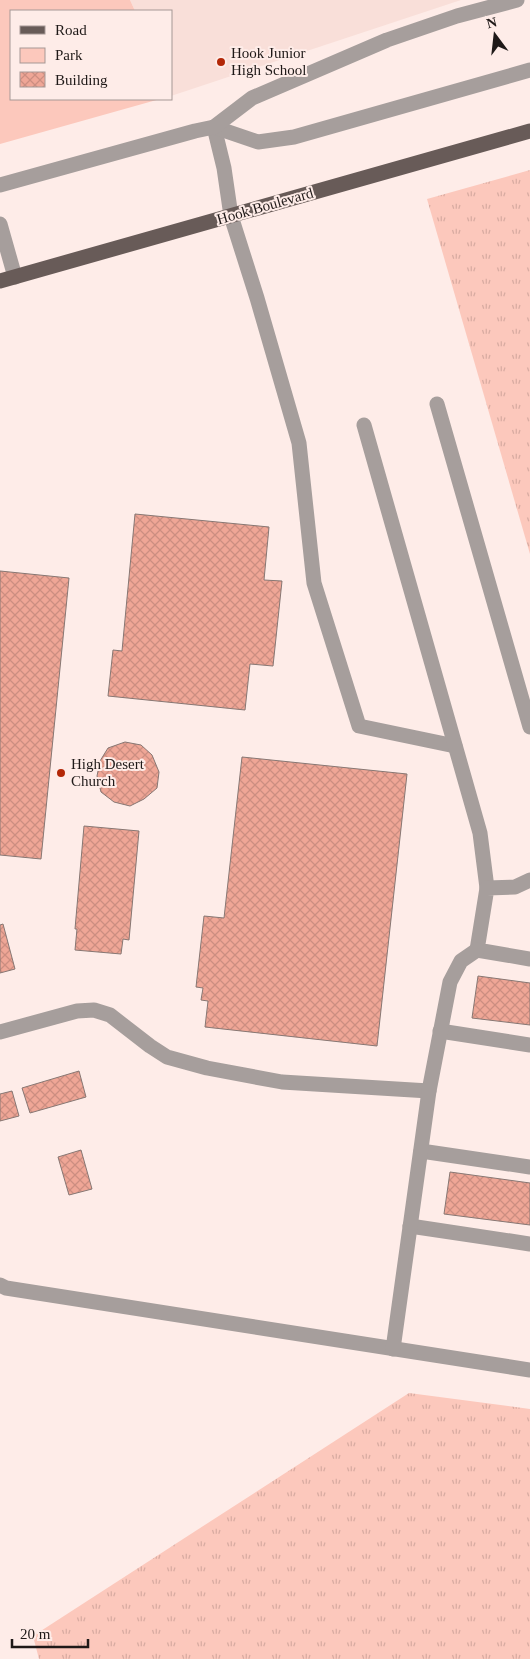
<svg xmlns="http://www.w3.org/2000/svg" width="530" height="1659" viewBox="0 0 530 1659" font-family="Georgia,serif">
  <defs>
    <pattern id="grass-tufts" width="24" height="20" patternUnits="userSpaceOnUse" patternTransform="scale(1.25)"><rect width="24" height="20" fill="#fcc8bc"/><path d="M3 7l-1-3M5 7V3M7 7l1-3M15 17l-1-3M17 17v-4M19 17l1-3" fill="none" stroke="#d8aba1"/></pattern>
    <pattern id="building-cross-hatch" width="8" height="8" patternUnits="userSpaceOnUse" patternTransform="scale(1.25)"><rect width="8" height="8" fill="#efa696"/><path d="M0 0l8 8M0 8l8-8" fill="none" stroke="#cc8e81"/></pattern>
  </defs>
  <rect width="100%" height="100%" fill="#feece8"/>
  <path fill="#f9dfd9" d="M130,0h331l-290,96v-85h-36z"/>
  <g fill="url(#grass-tufts)">
    <path d="M530,170v384l-103,-355z"/>
    <path d="M409,1393l121,16v250h-491l-6,-23z"/>
  </g>
  <path fill="#fcc8bc" d="M0,0h130l5,11h-124v88h149l-160,45z"/>
  <g fill="url(#building-cross-hatch)" stroke="#877773">
    <path d="M135,514l134,13 -5,53 18,1 -9,85 -23,-2 -5,46 -137,-14 5,-46 9,1z"/>
    <path d="M0,571l69,7 -28,281 -41,-4z"/>
    <path d="M125,742l16,3 11,10 7,17 -2,16 -13,11 -14,7 -16,-4 -13,-10 -4,-16 3,-15 8,-13z"/>
    <path d="M242,757l165,17 -30,272 -172,-19 3,-26 -7,-1 2,-12 -7,-1 8,-71 20,2z"/>
    <path d="M84,826l55,5 -10,109 -6,-1 -2,15 -46,-4 2,-21h-2z"/>
    <path d="M3,924l12,45 -15,4v-48z"/>
    <path d="M478,976l52,7v42l-58,-7z"/>
    <path d="M79,1071l7,26 -56,16 -8,-25z"/>
    <path d="M12,1091l7,25 -19,5v-27z"/>
    <path d="M81,1150l11,39 -23,6 -11,-38z"/>
    <path d="M450,1172l80,11v42l-86,-11z"/>
  </g>
  <g fill="none" stroke-linecap="round" stroke-linejoin="round">
    <g stroke="#a69e9c" stroke-width="15">
      <path d="M214,127l10,41 7,48 26,82 42,145 15,140 45,143 96,20"/>
      <path d="M214,127l44,15 36,-5 236,-67"/>
      <path d="M0,185l195,-54 19,-4 38,-29 135,-58 70,-24 60,-16"/>
      <path d="M0,224l15,53"/>
      <path d="M437,404l93,323"/>
      <path d="M364,425l116,408 7,55"/>
      <path d="M530,880l-15,7 -28,1 -10,62 53,9"/>
      <path d="M440,1031l90,14"/>
      <path d="M0,1032l77,-21 17,-1 16,5 40,31 17,11 40,11 75,14 147,9"/>
      <path d="M421,1151l109,16"/>
      <path d="M410,1226l120,18"/>
      <path d="M0,1285l6,3 524,82"/>
      <path d="M393,1349l36,-258 21,-109 11,-21 16,-11"/>
    </g>
    <path stroke="#685b58" stroke-width="15" d="M0,281l530,-150"/>
  </g>
  <g fill="#b32707" stroke="#feece8" stroke-width="2">
    <circle cx="221" cy="62" r="5"/>
    <circle cx="61" cy="773" r="5"/>
  </g>
  <g text-anchor="middle" dominant-baseline="central" stroke-width="4" stroke-linejoin="round" paint-order="stroke">
    <g font-size="15" fill="#1f1918" stroke="#feece8" text-anchor="start">
      <text x="231" y="53">Hook Junior<tspan x="231" dy="17">High School</tspan></text>
      <text x="71" y="764">High Desert<tspan x="71" dy="17">Church</tspan></text>
    </g>
    <g font-size="15" fill="#1f1918" stroke="#feece8">
      <text transform="translate(265 206) rotate(-16)">Hook Boulevard</text>
    </g>
  </g>
  <rect x="10" y="10" width="162" height="90" fill="#feece8" stroke="#a59895"/>
  <rect x="20" y="26" width="25" height="8" fill="#685b58" stroke="#a59895"/>
  <text x="55" y="35" font-size="15" fill="#1f1918">Road</text>
  <rect x="20" y="48" width="25" height="15" fill="#fcc8bc" stroke="#a59895"/>
  <text x="55" y="60" font-size="15" fill="#1f1918">Park</text>
  <rect x="20" y="72" width="25" height="15" fill="url(#building-cross-hatch)" stroke="#a59895"/>
  <text x="55" y="85" font-size="15" fill="#1f1918">Building</text>
  <g transform="translate(495 35) rotate(345)" stroke="#feece8" stroke-width="4" paint-order="stroke">
  <path d="M0-4L9 19L0 12L-9 19Z" fill="#1f1918"/>
  <text y="-8" font-size="14" font-weight="bold" text-anchor="middle" fill="#1f1918">N</text>
  </g>
  <path d="M12 1639v8h76v-8" fill="none" stroke="#1f1918" stroke-width="2.5"/>
  <text x="20" y="1639" font-size="15" fill="#1f1918" stroke="#feece8" stroke-width="4" paint-order="stroke">20 m</text>
</svg>
